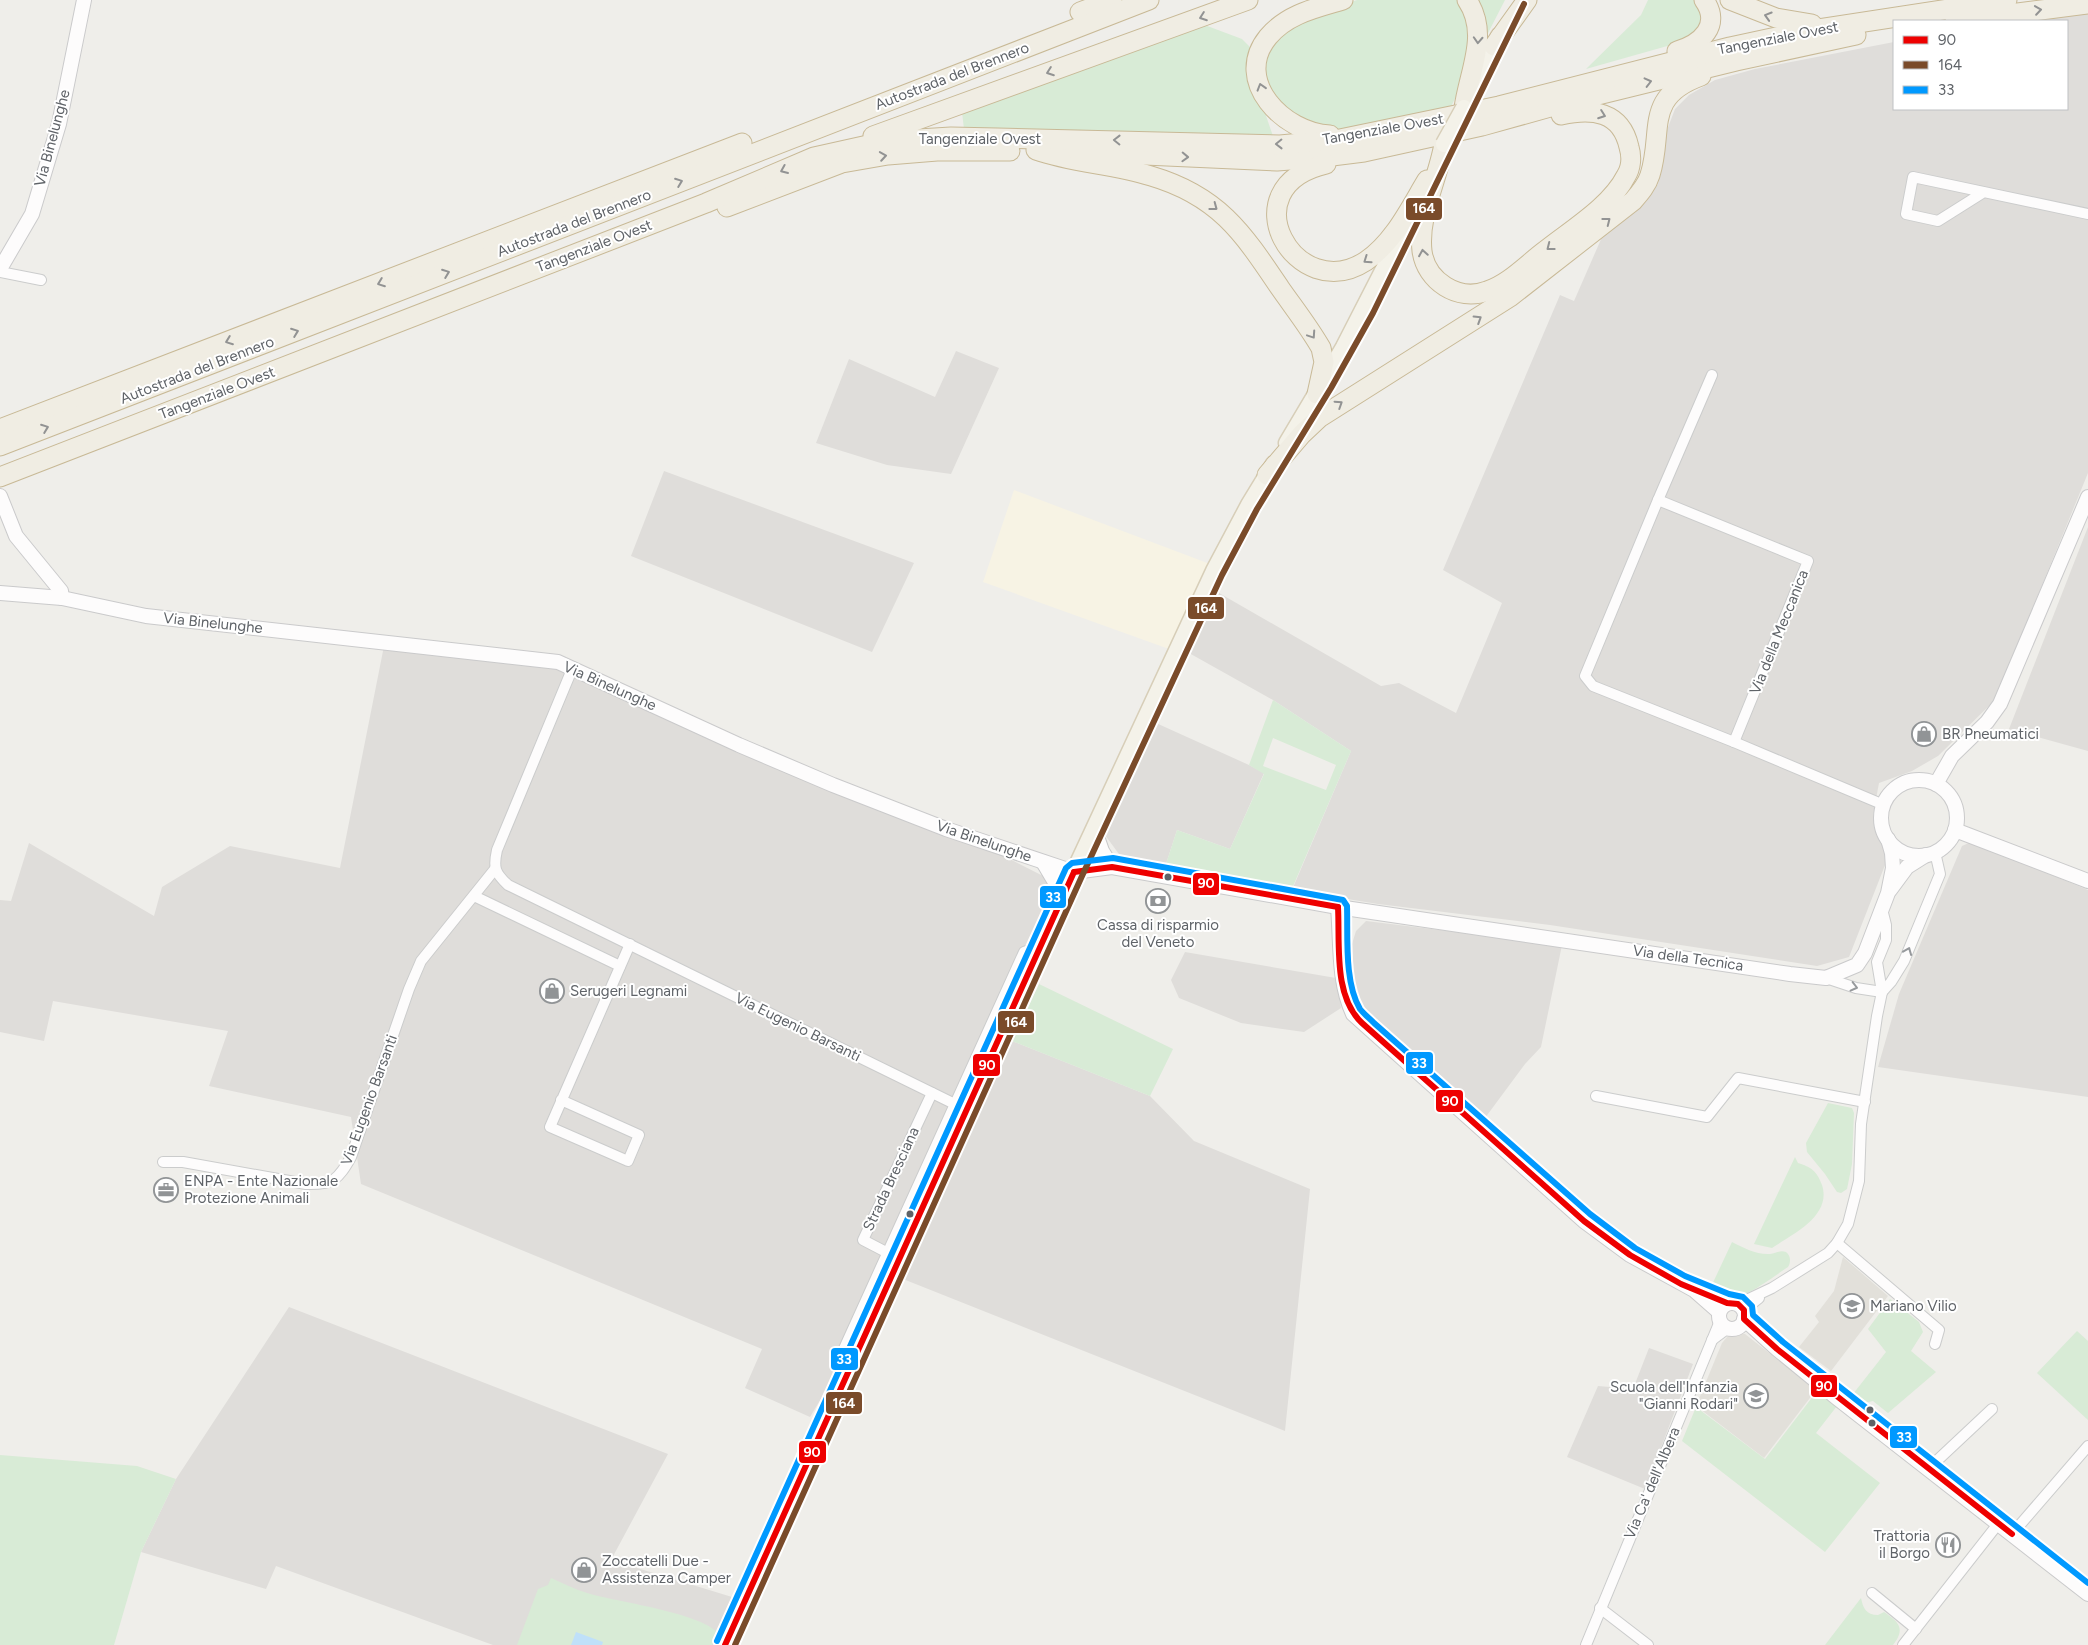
<svg xmlns="http://www.w3.org/2000/svg" width="2088" height="1645" viewBox="0 0 2088 1645" font-family="Figtree,sans-serif">
  <rect width="100%" height="100%" fill="#efeeea"/>
  <path fill="#f7f3e4" d="M1014,490l196,74 -41,85 -186,-67z"/>
  <g fill="#dfddda">
    <path d="M2088,9v464l-93,227 -57,56 -26,15 -33,12 -6,32 14,45 -38,97 -32,9 -267,-41 -172,-21 -86,-14 59,-139 -78,-51 -84,-47 30,-60 162,93 18,-3 57,30 46,-110 -59,-33 117,-275 14,6 28,-64 42,-33 14,-20 9,-54 8,-21 14,-14 26,-15 40,-11 139,-27v67h173v-88h-60z"/>
    <path d="M956,351l43,17 -48,106 -64,-9 -71,-22 33,-84 86,38z"/>
    <path d="M664,471l250,92 -42,89 -241,-96z"/>
    <path d="M2088,527v224l-79,-22z"/>
    <path d="M384,646l180,22 418,177 65,33 5,11 -1,13 -31,73 -174,382 -36,60 -65,-29 17,-39 -401,-165 -10,-67 -142,-31 19,-55 -175,-30 -9,40 -44,-9v-132l11,1 18,-58 125,73 8,-29 68,-41 110,22z"/>
    <path d="M1156,723l93,42 15,8 -34,76 -53,-19 -13,40 -37,-5 -22,-30z"/>
    <path d="M1971,842l117,48v207l-210,-30 21,-73 63,-148z"/>
    <path d="M1366,921l196,24 -21,102 -16,17 -40,54 -32,-26 -90,-80 -5,-10 -4,-21 -2,-37 4,-13z"/>
    <path d="M1185,952l151,26 5,30 -37,24 -63,-9 -62,-25 -8,-18z"/>
    <path d="M1012,1041l138,55 44,45 116,48 -25,242 -382,-152z"/>
    <path d="M289,1307l379,147 -57,106 121,37 -19,48h-220l-217,-79 -10,23 -125,-37 35,-73z"/>
    <path d="M1649,1348l44,16 -48,125 -78,-32 31,-71 35,3z"/>
  </g>
  <g fill="#e2e0da">
    <path d="M1843,1257l45,39 -57,75 -32,-24 20,-25 -4,-6 19,-25z"/>
    <path d="M1733,1333l12,1 71,56 -52,68 -68,-52 26,-63 6,-7z"/>
  </g>
  <g fill="#d8ebd6" fill-rule="evenodd">
    <path d="M1357,0h106l5,6 2,61 -22,46 -111,17 -38,-10 -30,-27 -5,-19 4,-25 27,-28z"/>
    <path d="M1475,0h30l-18,35 -5,-24z"/>
    <path d="M1648,0h49c9,15 3,25 -5,39l-106,30 55,-54z"/>
    <path d="M1202,24l40,15 11,11 10,57 11,32 -310,-10 -2,-17z"/>
    <path d="M1273,700l78,51 -60,140 -127,-21 13,-40 53,19 34,-75 -15,-9zM1273,738l63,27 -10,25 -63,-24z"/>
    <path d="M1039,984l134,65 -23,47 -138,-55z"/>
    <path d="M1828,1103l24,5 2,5 -2,51 -5,25 -6,4 -4,-1 -12,-18 -18,-22 -1,-9z"/>
    <path d="M1795,1157l3,6c13,4 19,8 24,22 10,31 -29,49 -50,63l-18,-4z"/>
    <path d="M1732,1242c12,6 25,13 38,12 6,-1 10,-4 16,-2 5,4 5,10 2,15 -14,9 -44,33 -60,31 -6,-1 -13,-6 -18,-9z"/>
    <path d="M1890,1299l29,23 4,10 -12,19 25,21 -48,41 -15,-12 -8,2 -12,-9 33,-42 -18,-23z"/>
    <path d="M2077,1331l11,10v79l-51,-47z"/>
    <path d="M1817,1391l20,15 -21,27 64,50 -55,69 -143,-111 14,-34 69,52z"/>
    <path d="M0,1455l137,11 39,13 -35,73 -27,93h-114z"/>
    <path d="M551,1578c12,5 23,11 36,15 29,9 112,19 131,40l-6,12h-195l21,-56 10,-4z"/>
    <path d="M1861,1598c2,10 5,17 17,17l6,-3c15,10 22,17 9,33h-68z"/>
  </g>
  <path fill="#bfe0f9" d="M576,1632l27,10 -1,3h-31z"/>
  <g fill="none" stroke-linecap="round" stroke-linejoin="round">
    <defs>
      <g id="street">
        <path d="M1984,192l-46,29 -32,-7 7,-37 175,37"/>
        <path d="M0,272l41,8"/>
        <path d="M1712,375l-54,125 -73,176 8,10 141,56 150,63"/>
        <path d="M1658,500l150,61 -74,181"/>
        <path d="M573,667l-76,183c-4,18 -2,23 11,35l459,225"/>
        <path d="M474,896l146,70"/>
        <path d="M1826,978l30,10 26,4"/>
        <path d="M1882,992l9,-10 13,-21 36,-87 -5,-22"/>
        <path d="M1596,1096l111,21 31,-39 127,24"/>
        <path d="M561,1100l78,35 -11,26 -78,-34 80,-183"/>
        <path d="M163,1162h20l123,22c27,1 32,-4 45,-27l58,-168 12,-28 74,-92"/>
        <path d="M1837,1243l102,87 -4,14"/>
        <path d="M888,1253l-25,-13 69,-147"/>
        <path d="M1738,1304l34,-16 56,-35 9,-10 11,-19 11,-43 2,-57 16,-108 5,-24 -5,-30 9,-22v-15l-4,-16"/>
        <path d="M1744,1310l15,-12"/>
        <path d="M1712,1340l16,-12"/>
        <path d="M855,1359l-13,-6 182,-401 17,-6"/>
        <path d="M1928,1469l64,-60"/>
        <path d="M2012,1534l76,-88"/>
        <path d="M1872,1593l44,36"/>
        <path d="M1600,1608l48,37"/>
        <path d="M1586,1645l134,-324"/>
        <path d="M1903,1645l95,-121"/>
      </g>
      <g id="secondary">
        <path d="M0,269l32,-55 27,-90 25,-124"/>
        <path d="M0,496l16,40 45,55 1,7"/>
        <path d="M0,593l62,5 84,18 412,46 181,83 94,40 113,44 128,43 38,-5 226,40 452,67 36,4 31,-13 8,-12 23,-60 5,-25 -1,-15 -4,-14"/>
        <circle cx="1919" cy="818" r="38"/>
        <path d="M1936,784l16,-28 35,-34 13,-18 88,-207"/>
        <path d="M1094,828l8,23 10,16"/>
        <path d="M1955,830l133,51"/>
        <path d="M1043,862l13,22 2,24"/>
        <path d="M1890,890l17,-23 19,-12"/>
        <path d="M1338,907c3,36 0,75 15,107l231,207 46,34 64,35 25,22"/>
        <circle cx="1732" cy="1316" r="13"/>
        <path d="M1744,1319l33,30 60,49 251,196"/>
      </g>
      <g id="primary">
        <path d="M1473,90l26,-54"/>
        <path d="M1287,443l57,-96 63,-123"/>
        <path d="M725,1645l349,-773 140,-301 35,-66 25,-41"/>
      </g>
      <g id="highway">
        <path d="M1730,0l46,18 36,6"/>
        <path d="M1080,12l32,-12"/>
        <path d="M1955,21l133,-17"/>
        <path d="M1494,46l33,-46"/>
        <path d="M1677,51c24,-7 45,-26 27,-51"/>
        <path d="M1464,108c5,-37 26,-74 3,-108"/>
        <path d="M1330,135c-46,-2 -98,-54 -62,-98 19,-23 48,-29 75,-37"/>
        <path d="M873,136l375,-136"/>
        <path d="M1444,144c-6,35 -26,71 -22,107 4,30 36,51 65,40 22,-7 40,-27 59,-41 25,-20 65,-44 80,-74 5,-8 6,-19 3,-29 -8,-36 -37,-39 -68,-32"/>
        <path d="M1036,150c37,13 77,14 115,26 68,20 92,57 129,112 14,20 29,39 41,60l3,14 -7,32"/>
        <path d="M1078,152l199,9 39,-3 48,-6 118,-26 79,-22 175,-43 120,-26"/>
        <path d="M1326,164c-99,23 -30,143 40,97 28,-19 44,-53 61,-81"/>
        <path d="M727,207l115,-44 46,-8 49,-4h73"/>
        <path d="M0,429l742,-286"/>
        <path d="M0,446l1149,-446"/>
        <path d="M1267,475l35,-41 17,-16 191,-121 123,-96c7,-8 14,-16 17,-26 14,-44 -7,-78 51,-99"/>
        <path d="M0,477l706,-274 108,-46 72,-16 65,-4 46,1 283,7 55,-5 164,-34 231,-59 69,-15 208,-32"/>
      </g>
    </defs>
    <use href="#street" stroke="#cbcccc" stroke-width="12"/>
    <use href="#secondary" stroke="#cacacb" stroke-width="16"/>
    <use href="#primary" stroke="#d7ceb8" stroke-width="19"/>
    <use href="#highway" stroke="#c8b996" stroke-width="21"/>
    <use href="#street" stroke="#fdfcfc" stroke-width="10"/>
    <use href="#secondary" stroke="#fdfcfc" stroke-width="14"/>
    <use href="#primary" stroke="#f4f2e9" stroke-width="16"/>
    <use href="#highway" stroke="#f0ede3" stroke-width="19"/>
    <defs>
      <path id="primary-bridge" d="M1444,144l20,-36"/>
    </defs>
    <use href="#primary-bridge" stroke="#d7ceb8" stroke-width="19" stroke-linecap="butt"/>
    <use href="#primary-bridge" stroke="#f4f2e9" stroke-width="16"/>
    <defs>
      <g id="bus-1">
        <path d="M1074,872l38,-5 226,40"/>
        <path d="M1338,907c2,36 -5,89 24,116l222,198 46,34 51,29 46,19 11,1 6,6v9l33,30 235,185"/>
        <path d="M725,1645l349,-773"/>
      </g>
      <path id="bus-2" d="M735,1645l347,-769 140,-301 35,-66 74,-121 42,-75 151,-309"/>
      <path id="bus-3" d="M717,1641l349,-773 6,-5 41,-5 230,42 4,6c1,30 -3,76 13,103 4,5 9,9 14,14l216,191 45,34 50,28 44,18 14,3 9,9 1,9 30,27 305,241"/>
    </defs>
    <use href="#bus-1" stroke="#fff" stroke-width="10"/>
    <use href="#bus-2" stroke="#fff" stroke-width="10"/>
    <use href="#bus-3" stroke="#fff" stroke-width="10"/>
    <use href="#bus-1" stroke="#e00" stroke-width="6"/>
    <use href="#bus-2" stroke="#7a4b2a" stroke-width="6"/>
    <use href="#bus-3" stroke="#09f" stroke-width="6"/>
  </g>
  <defs><path id="oneway-chevron" d="M-2-3.5L2.5 0L-2 3.5" fill="none" stroke-width="1.6" stroke-linecap="round" stroke-linejoin="round" transform="scale(1.25)"/></defs>
  <g stroke="#929393">
    <use href="#oneway-chevron" transform="translate(2038 10) rotate(-8)"/>
    <use href="#oneway-chevron" transform="translate(1768 16) rotate(-163)"/>
    <use href="#oneway-chevron" transform="translate(1203 17) rotate(160)"/>
    <use href="#oneway-chevron" transform="translate(1478 40) rotate(93)"/>
    <use href="#oneway-chevron" transform="translate(1050 72) rotate(160)"/>
    <use href="#oneway-chevron" transform="translate(1648 82) rotate(-14)"/>
    <use href="#oneway-chevron" transform="translate(1261 87) rotate(-107)"/>
    <use href="#oneway-chevron" transform="translate(1602 115) rotate(20)"/>
    <use href="#oneway-chevron" transform="translate(1117 140) rotate(-179)"/>
    <use href="#oneway-chevron" transform="translate(1279 144) rotate(179)"/>
    <use href="#oneway-chevron" transform="translate(883 156) rotate(-9)"/>
    <use href="#oneway-chevron" transform="translate(1185 157) rotate(2)"/>
    <use href="#oneway-chevron" transform="translate(784 170) rotate(157)"/>
    <use href="#oneway-chevron" transform="translate(679 182) rotate(-21)"/>
    <use href="#oneway-chevron" transform="translate(1214 207) rotate(37)"/>
    <use href="#oneway-chevron" transform="translate(1607 221) rotate(-38)"/>
    <use href="#oneway-chevron" transform="translate(1550 247) rotate(142)"/>
    <use href="#oneway-chevron" transform="translate(1423 253) rotate(-99)"/>
    <use href="#oneway-chevron" transform="translate(1367 260) rotate(145)"/>
    <use href="#oneway-chevron" transform="translate(446 273) rotate(-21)"/>
    <use href="#oneway-chevron" transform="translate(381 283) rotate(159)"/>
    <use href="#oneway-chevron" transform="translate(1478 319) rotate(-32)"/>
    <use href="#oneway-chevron" transform="translate(295 332) rotate(-21)"/>
    <use href="#oneway-chevron" transform="translate(1312 335) rotate(56)"/>
    <use href="#oneway-chevron" transform="translate(229 341) rotate(159)"/>
    <use href="#oneway-chevron" transform="translate(1339 404) rotate(-33)"/>
    <use href="#oneway-chevron" transform="translate(45 428) rotate(-21)"/>
  </g>
  <g stroke="#96999c">
    <use href="#oneway-chevron" transform="translate(1908 951) rotate(-68)"/>
    <use href="#oneway-chevron" transform="translate(1854 987) rotate(14)"/>
  </g>
  <defs>
    <symbol id="shop-ring" viewBox="-11 -11 22 22"><circle r="9.5" fill="#fff" stroke="#919496" stroke-width="1.5"/><path d="M-5-2.5h2.3a2.7 3.5 0 0 1 5.4 0H5L5.5 6h-11ZM-1.5-2.5h3a1.5 2.3 0 0 0-3 0Z" fill="#919496"/></symbol>
    <symbol id="bank-ring" viewBox="-11 -11 22 22"><circle r="9.5" fill="#fff" stroke="#919496" stroke-width="1.5"/><path d="M-6-4H6V4H-6ZM0-2.3a2.3 2.3 0 1 0 0 4.6a2.3 2.3 0 1 0 0-4.6Z" fill="#919496"/></symbol>
    <symbol id="office-ring" viewBox="-11 -11 22 22"><circle r="9.5" fill="#fff" stroke="#919496" stroke-width="1.5"/><path d="M-6-3h4V-5.5h4V-3h4V5H-6ZM-1-4.5V-3h2v-1.5ZM-6 0V1H6V0Z" fill="#919496"/></symbol>
    <symbol id="school-ring" viewBox="-11 -11 22 22"><circle r="9.5" fill="#fff" stroke="#919496" stroke-width="1.5"/><path d="M0-5L7-2L0 1L-7-2ZM-4 1L0 2.5L4 1V4Q0 6-4 4Z" fill="#919496"/></symbol>
    <symbol id="restaurant-ring" viewBox="-11 -11 22 22"><circle r="9.5" fill="#fff" stroke="#919496" stroke-width="1.5"/><path d="M-5-6h1v4h1v-4h1v4h1v-4h1v5L-1.5 .5V6h-2V.5L-5-1ZM5-6V6H3V1.5H1.5Q1.5-4 5-6Z" fill="#919496"/></symbol>
  </defs>
  <g fill-rule="evenodd">
    <use href="#shop-ring" x="1910" y="720" width="28" height="28"/>
    <use href="#bank-ring" x="1144" y="887" width="28" height="28"/>
    <use href="#shop-ring" x="538" y="977" width="28" height="28"/>
    <use href="#office-ring" x="152" y="1176" width="28" height="28"/>
    <use href="#school-ring" x="1838" y="1292" width="28" height="28"/>
    <use href="#school-ring" x="1742" y="1382" width="28" height="28"/>
    <use href="#restaurant-ring" x="1934" y="1531" width="28" height="28"/>
    <use href="#shop-ring" x="570" y="1556" width="28" height="28"/>
  </g>
  <g fill="#5f6368" stroke="#fff" stroke-width="2">
    <circle cx="1168" cy="877" r="4.5"/>
    <circle cx="910" cy="1214" r="4.5"/>
    <circle cx="1870" cy="1410" r="4.5"/>
    <circle cx="1872" cy="1423" r="4.5"/>
  </g>
  <g text-anchor="middle" dominant-baseline="central" stroke-width="4" stroke-linejoin="round" paint-order="stroke">
    <g font-size="15" fill="#5f6368" stroke="#fff">
      <text transform="translate(1778 38) rotate(-11)">Tangenziale Ovest</text>
      <text transform="translate(952 76) rotate(-21)">Autostrada del Brennero</text>
      <text transform="translate(1383 129) rotate(-10)">Tangenziale Ovest</text>
      <text transform="translate(52 138) rotate(-75)">Via Binelunghe</text>
      <text x="980" y="139">Tangenziale Ovest</text>
      <text transform="translate(574 223) rotate(-21)">Autostrada del Brennero</text>
      <text transform="translate(594 246) rotate(-21)">Tangenziale Ovest</text>
      <text transform="translate(197 370) rotate(-21)">Autostrada del Brennero</text>
      <text transform="translate(217 393) rotate(-21)">Tangenziale Ovest</text>
      <text transform="translate(213 623) rotate(6)">Via Binelunghe</text>
      <text transform="translate(1779 632) rotate(-68)">Via della Meccanica</text>
      <text transform="translate(610 686) rotate(24)">Via Binelunghe</text>
      <text transform="translate(984 841) rotate(19)">Via Binelunghe</text>
      <text transform="translate(1688 958) rotate(8)">Via della Tecnica</text>
      <text transform="translate(798 1027) rotate(26)">Via Eugenio Barsanti</text>
      <text transform="translate(369 1100) rotate(-70)">Via Eugenio Barsanti</text>
      <text transform="translate(891 1179) rotate(-65)">Strada Bresciana</text>
      <text transform="translate(1652 1483) rotate(-67)">Via Ca' dell'Albera</text>
    </g>
    <g font-size="15" fill="#5f6368" stroke="#fff" text-anchor="start">
      <text x="1942" y="734">BR Pneumatici</text>
      <text x="1158" y="925" text-anchor="middle">Cassa di risparmio<tspan x="1158" dy="17">del Veneto</tspan></text>
      <text x="570" y="991">Serugeri Legnami</text>
      <text x="184" y="1181">ENPA - Ente Nazionale<tspan x="184" dy="17">Protezione Animali</tspan></text>
      <text x="1870" y="1306">Mariano Vilio</text>
      <text x="1738" y="1387" text-anchor="end">Scuola dell'Infanzia<tspan x="1738" dy="17">"Gianni Rodari"</tspan></text>
      <text x="1930" y="1536" text-anchor="end">Trattoria<tspan x="1930" dy="17">il Borgo</tspan></text>
      <text x="602" y="1561">Zoccatelli Due -<tspan x="602" dy="17">Assistenza Camper</tspan></text>
    </g>
  </g>
  <g stroke="#fff" stroke-width="2">
    <rect x="1405" y="197" width="38" height="24" rx="5" fill="#7a4b2a"/>
    <rect x="1187" y="596" width="38" height="24" rx="5" fill="#7a4b2a"/>
    <rect x="1192" y="872" width="28" height="24" rx="5" fill="#e00"/>
    <rect x="1039" y="885" width="28" height="24" rx="5" fill="#09f"/>
    <rect x="997" y="1010" width="38" height="24" rx="5" fill="#7a4b2a"/>
    <rect x="1405" y="1051" width="29" height="24" rx="5" fill="#09f"/>
    <rect x="972" y="1053" width="29" height="24" rx="5" fill="#e00"/>
    <rect x="1435" y="1089" width="29" height="24" rx="5" fill="#e00"/>
    <rect x="830" y="1347" width="29" height="24" rx="5" fill="#09f"/>
    <rect x="1810" y="1374" width="28" height="24" rx="5" fill="#e00"/>
    <rect x="825" y="1391" width="38" height="24" rx="5" fill="#7a4b2a"/>
    <rect x="1889" y="1425" width="29" height="24" rx="5" fill="#09f"/>
    <rect x="798" y="1440" width="29" height="24" rx="5" fill="#e00"/>
  </g>
  <g font-size="14" text-anchor="middle" font-weight="bold" fill="#fff">
    <text x="1424" y="213">164</text>
    <text x="1206" y="613">164</text>
    <text x="1206" y="888">90</text>
    <text x="1053" y="902">33</text>
    <text x="1016" y="1027">164</text>
    <text x="1419" y="1068">33</text>
    <text x="987" y="1070">90</text>
    <text x="1450" y="1106">90</text>
    <text x="844" y="1364">33</text>
    <text x="1824" y="1391">90</text>
    <text x="844" y="1408">164</text>
    <text x="1904" y="1442">33</text>
    <text x="812" y="1457">90</text>
  </g>
  <rect x="1893" y="20" width="175" height="90" fill="#ffffff" stroke="#bfc1c3"/>
  <rect x="1903" y="36" width="25" height="8" fill="#ee0000" stroke="#bfc1c3"/>
  <text x="1938" y="45" font-size="15" fill="#5f6368">90</text>
  <rect x="1903" y="61" width="25" height="8" fill="#7a4b2a" stroke="#bfc1c3"/>
  <text x="1938" y="70" font-size="15" fill="#5f6368">164</text>
  <rect x="1903" y="86" width="25" height="8" fill="#0099ff" stroke="#bfc1c3"/>
  <text x="1938" y="95" font-size="15" fill="#5f6368">33</text>
</svg>
